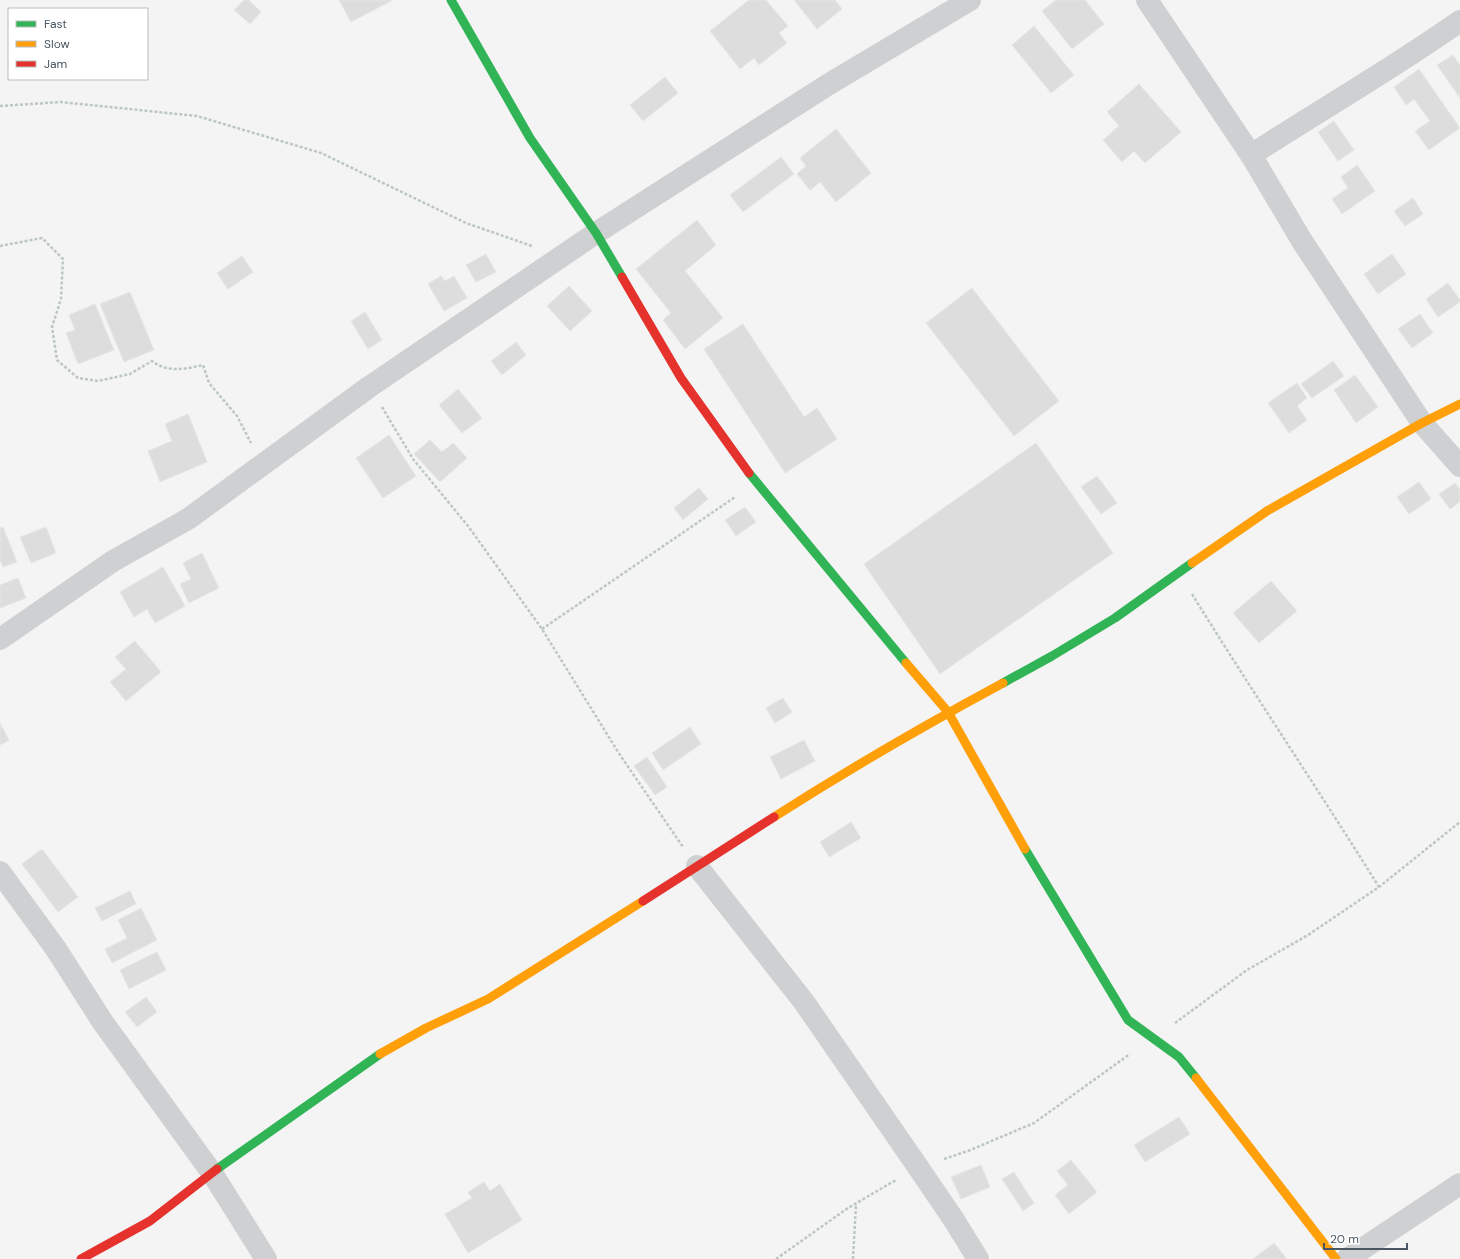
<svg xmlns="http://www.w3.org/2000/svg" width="1460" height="1259" viewBox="0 0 1460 1259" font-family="'DM Sans',sans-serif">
  <rect width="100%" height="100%" fill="#f4f4f4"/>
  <g fill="#ddddde" stroke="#e5e6e7">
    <path d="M244,0h5l12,12 -11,12 -16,-14z"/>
    <path d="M339,0h54l-42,22z"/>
    <path d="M749,0h17l22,26 -9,7 8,10 -28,22 -5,-7 -14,11 -30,-38z"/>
    <path d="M794,0h41l7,9 -25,20z"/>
    <path d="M1056,0h29l19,24 -32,25 -30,-38z"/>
    <path d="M1034,26l40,49 -23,18 -39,-48z"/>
    <path d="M1453,55l7,10v33l-23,-33z"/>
    <path d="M1419,69l41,59 -31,22 -14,-19 15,-10 -16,-22 -8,6 -12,-18z"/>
    <path d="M665,77l13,16 -35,28 -13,-16z"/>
    <path d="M1139,84l42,48 -36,31 -11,-12 -12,11 -19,-22 16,-14 -12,-14z"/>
    <path d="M1334,121l20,29 -16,11 -20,-29z"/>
    <path d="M836,129l35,44 -35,29 -16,-20 -10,8 -13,-16 9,-8 -6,-8z"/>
    <path d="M781,157l13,17 -51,38 -13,-17z"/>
    <path d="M1357,165l18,26 -33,23 -10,-15 16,-11 -7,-11z"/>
    <path d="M1413,198l10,16 -18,12 -11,-15z"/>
    <path d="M697,220l19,25 -31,26 38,47 -38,31 -22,-29 8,-7 -35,-44z"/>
    <path d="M486,254l10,18 -20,10 -10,-17z"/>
    <path d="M1392,254l14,20 -28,20 -14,-20z"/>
    <path d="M242,256l11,16 -25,17 -11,-16z"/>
    <path d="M441,276l4,5 9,-5 13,22 -23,13 -16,-27z"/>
    <path d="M1448,283l12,17v2l-22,15 -12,-18z"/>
    <path d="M569,286l23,25 -22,20 -23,-25z"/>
    <path d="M972,288l87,113 -45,35 -88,-113z"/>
    <path d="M130,292l24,58 -30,12 -24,-58z"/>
    <path d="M95,304l19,46 -36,14 -12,-31 9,-3 -6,-15z"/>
    <path d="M365,312l17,28 -14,9 -17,-28z"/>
    <path d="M1420,314l13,19 -21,15 -14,-19z"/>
    <path d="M743,324l61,93 13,-9 20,31 -52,34 -81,-124z"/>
    <path d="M516,342l10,13 -24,20 -11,-14z"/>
    <path d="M1333,361l11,15 -32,22 -11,-14z"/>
    <path d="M1355,375l23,32 -22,16 -22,-33z"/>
    <path d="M1297,383l10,15 -10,8 10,14 -18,13 -21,-30z"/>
    <path d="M458,389l24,29 -20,15 -23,-28z"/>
    <path d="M188,414l19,48 -47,20 -12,-31 24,-10 -7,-17z"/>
    <path d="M389,435l27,41 -33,22 -27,-40z"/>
    <path d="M430,440l12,12 11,-9 14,15 -27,24 -26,-28z"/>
    <path d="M1036,443l77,110 -173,121 -76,-110z"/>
    <path d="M1097,476l20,27 -16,11 -20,-27z"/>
    <path d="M1419,482l12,17 -22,15 -12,-17z"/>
    <path d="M1455,483l5,7v12l-10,7 -11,-15z"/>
    <path d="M699,488l9,11 -25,21 -9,-12z"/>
    <path d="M745,507l11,15 -20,14 -11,-16z"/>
    <path d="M3,527l14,35 -14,5 -3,-7v-32z"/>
    <path d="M46,527l10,26 -25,10 -11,-26z"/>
    <path d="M202,553l17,35 -30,15 -9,-19 11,-5 -8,-16z"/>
    <path d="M163,567l22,39 -30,17 -8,-14 -13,8 -14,-25z"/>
    <path d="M18,578l8,20 -26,10v-23z"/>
    <path d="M1271,581l26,30 -38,32 -26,-30z"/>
    <path d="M135,641l26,31 -35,29 -16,-19 16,-13 -11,-12z"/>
    <path d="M783,698l9,14 -17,11 -9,-15z"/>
    <path d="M0,723l9,17 -9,5z"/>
    <path d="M690,727l11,17 -38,26 -11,-17z"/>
    <path d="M804,740l11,21 -34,18 -11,-22z"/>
    <path d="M647,757l20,30 -12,8 -21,-29z"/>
    <path d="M851,822l10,16 -32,19 -9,-15z"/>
    <path d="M42,849l36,48 -20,15 -36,-48z"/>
    <path d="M130,891l6,13 -34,17 -7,-13z"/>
    <path d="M141,908l16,32 -45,23 -7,-14 22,-11 -9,-18z"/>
    <path d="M157,952l9,18 -37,19 -9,-19z"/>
    <path d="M146,997l11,15 -20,15 -12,-15z"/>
    <path d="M1179,1117l11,17 -45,28 -11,-17z"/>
    <path d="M1071,1160l26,32 -28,22 -14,-19 13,-10 -11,-14z"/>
    <path d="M981,1165l9,22 -29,12 -10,-22z"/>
    <path d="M1014,1172l20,31 -11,8 -21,-32z"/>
    <path d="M484,1182l6,9 10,-7 22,36 -54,33 -23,-39 27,-16 -4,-6z"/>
    <path d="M1274,1243l13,16h-34z"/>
  </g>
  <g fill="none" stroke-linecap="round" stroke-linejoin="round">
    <g stroke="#bcc7c4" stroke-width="2.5" stroke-dasharray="3 2" stroke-linecap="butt">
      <path d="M0,106l61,-4 136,14 124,37 145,70 66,23"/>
      <path d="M0,246l42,-8 21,21 -2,40 -9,28 5,33 21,18 20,3 32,-7 22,-13c15,12 34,8 51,4l6,18 28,33 14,27"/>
      <path d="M382,407l31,52 55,67 74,103 78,126 63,92"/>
      <path d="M1192,594c61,99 126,195 187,293"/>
      <path d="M542,629l193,-132"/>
      <path d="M1175,1023l72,-53 61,-35 71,-48 81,-65"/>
      <path d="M944,1159l24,-8 66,-28 96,-69"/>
      <path d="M776,1259l72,-51 48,-28"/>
      <path d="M853,1259l3,-55"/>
    </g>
    <g stroke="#ced0d2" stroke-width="22">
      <path d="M1147,0l104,155 51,86 120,182 38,43"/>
      <path d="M1251,155c69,-45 141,-86 209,-134"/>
      <path d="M0,639l113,-78 75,-42 181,-132 227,-154 233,-149 141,-84"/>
      <path d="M697,866l107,136 114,165 36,53 24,39"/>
      <path d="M0,872l56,77 46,72 110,152 54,86"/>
      <path d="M1347,1259l113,-75"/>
    </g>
    <g stroke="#30b455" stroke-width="9">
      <path d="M451,0l79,138 66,95 26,44"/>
      <path d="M749,473l157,190"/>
      <path d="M1003,683l49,-27 63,-38 77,-55"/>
      <path d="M1025,849l103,171 51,37 17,21"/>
      <path d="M217,1169l163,-115"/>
    </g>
    <g stroke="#ff9f0a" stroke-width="9">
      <path d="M1192,563l75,-52 155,-88 38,-19"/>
      <path d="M906,663l42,49 77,137"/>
      <path d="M774,817c75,-48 151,-92 229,-134"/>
      <path d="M380,1054l46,-26 62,-29 155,-98"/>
      <path d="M1196,1078l140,181"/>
    </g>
    <g stroke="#e5322d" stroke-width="9">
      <path d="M622,277l59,101 68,95"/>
      <path d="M643,901l131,-84"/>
      <path d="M81,1259l69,-38 67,-52"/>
    </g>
  </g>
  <rect x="8" y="8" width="140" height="72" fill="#ffffff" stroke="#b7bbc0"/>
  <rect x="16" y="21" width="20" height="6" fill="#30b455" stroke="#b7bbc0"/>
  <text x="44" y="28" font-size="12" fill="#4a5661">Fast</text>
  <rect x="16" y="41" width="20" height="6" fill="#ff9f0a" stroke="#b7bbc0"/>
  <text x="44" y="48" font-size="12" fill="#4a5661">Slow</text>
  <rect x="16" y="61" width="20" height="6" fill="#e5322d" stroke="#b7bbc0"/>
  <text x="44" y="68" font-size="12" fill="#4a5661">Jam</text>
  <path d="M1324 1243v6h83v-6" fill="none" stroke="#4a5661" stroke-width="2"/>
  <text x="1330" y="1243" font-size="12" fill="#4a5661" stroke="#ffffff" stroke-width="3" paint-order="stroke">20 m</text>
</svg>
